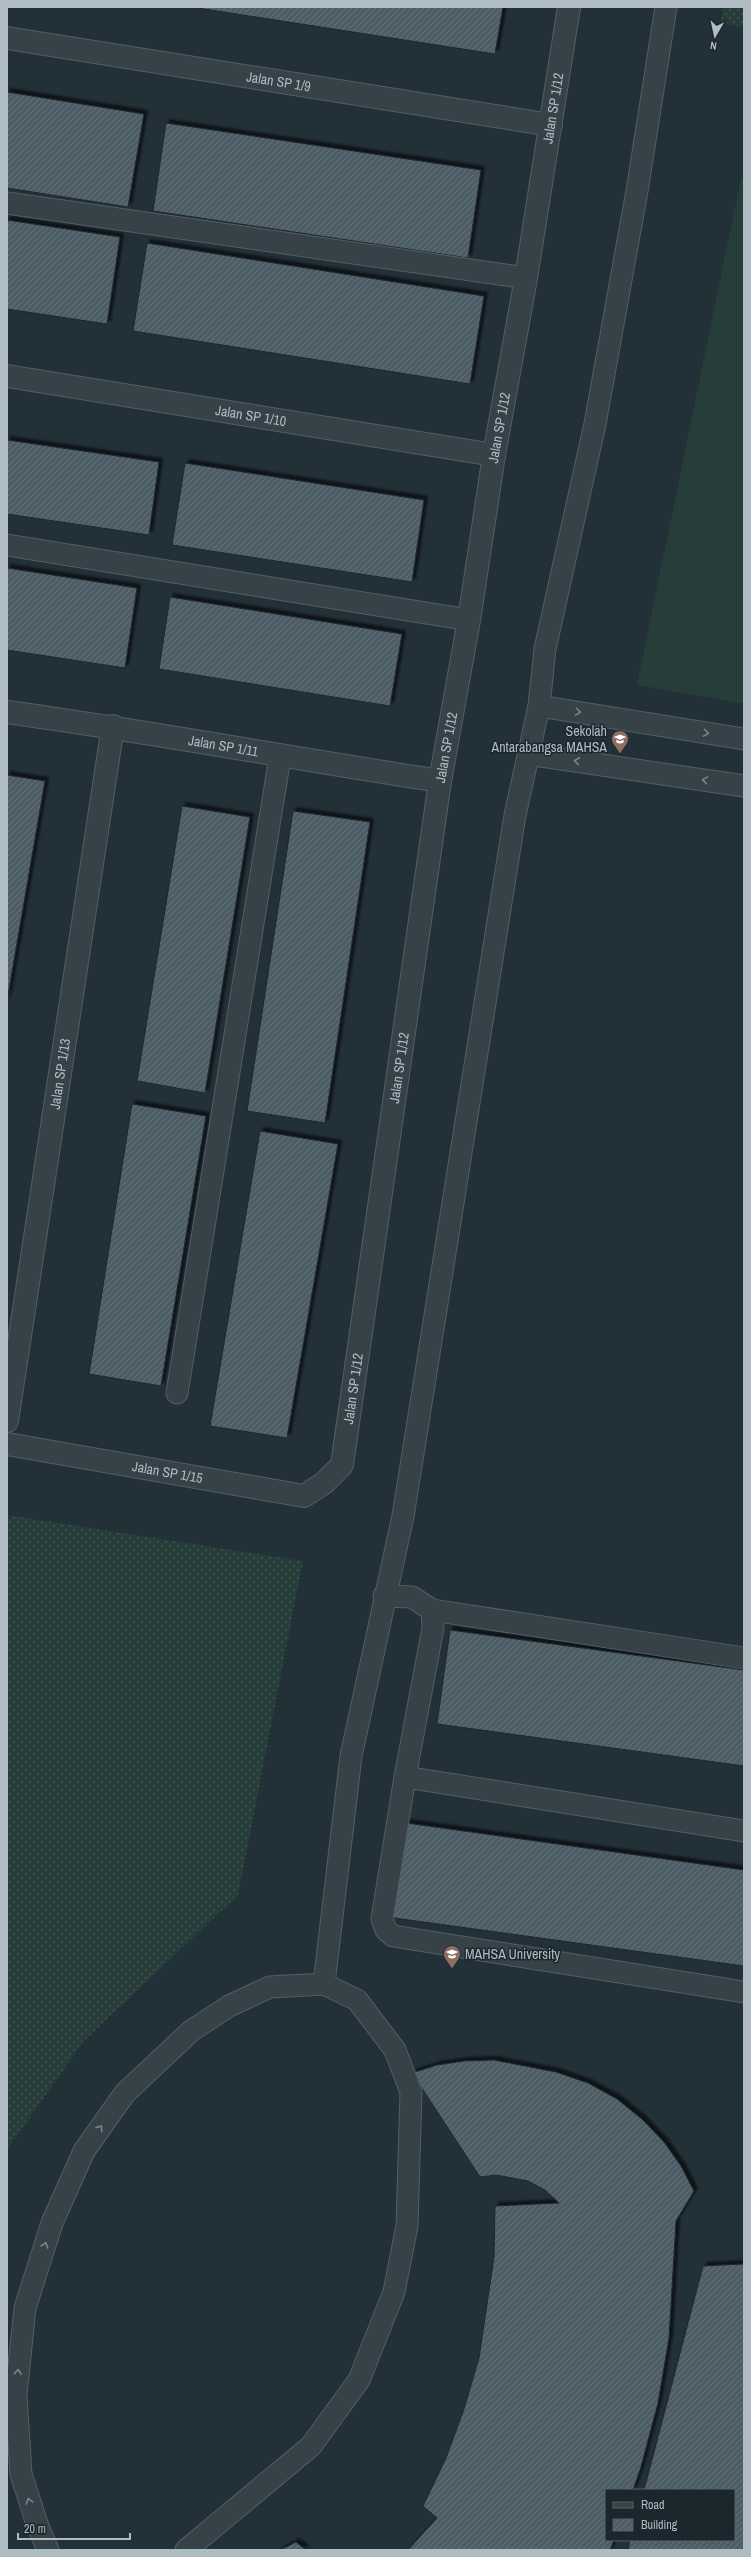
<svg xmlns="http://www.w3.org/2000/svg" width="751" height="2557" viewBox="0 0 751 2557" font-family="'Archivo Narrow',sans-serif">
  <defs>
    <pattern id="grass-dots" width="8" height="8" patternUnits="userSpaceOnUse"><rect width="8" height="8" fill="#273d39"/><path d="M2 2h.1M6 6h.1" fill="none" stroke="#445754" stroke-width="1.8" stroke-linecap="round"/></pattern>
    <pattern id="building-hatch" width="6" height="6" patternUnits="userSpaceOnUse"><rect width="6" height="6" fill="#4e5d66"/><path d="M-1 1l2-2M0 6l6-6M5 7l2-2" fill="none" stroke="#65727a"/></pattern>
    <filter id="shadow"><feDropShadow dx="3.5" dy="-3.5" stdDeviation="1" flood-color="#0009"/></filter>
  </defs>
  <rect width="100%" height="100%" fill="#223038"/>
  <g fill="url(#grass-dots)">
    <path d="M723,7h21v20l-23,-4z"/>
    <path d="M7,1515l296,46 -65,334 -155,147 -76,108z"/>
  </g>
  <path fill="#273d39" d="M741,178h3v526l-107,-19z"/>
  <g fill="url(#building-hatch)" stroke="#1d282f" filter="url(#shadow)">
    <path d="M191,7h312l-8,47z"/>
    <path d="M7,92l137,22 -16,93 -121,-19z"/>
    <path d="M166,123l315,47 -13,88 -315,-47z"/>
    <path d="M7,220l113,17 -13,87 -100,-15z"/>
    <path d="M147,243l337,53 -14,88 -337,-53z"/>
    <path d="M7,440l152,22 -10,73 -142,-21z"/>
    <path d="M185,463l239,37 -12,82 -240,-37z"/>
    <path d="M7,568l130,20 -12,80 -118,-18z"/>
    <path d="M170,597l232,37 -12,72 -231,-37z"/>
    <path d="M7,775l38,6 -38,220z"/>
    <path d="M182,806l68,11 -45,276 -68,-12z"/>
    <path d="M293,811l77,11 -45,301 -78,-12z"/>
    <path d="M132,1104l74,12 -45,270 -72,-12z"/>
    <path d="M260,1131l78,13 -51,294 -77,-12z"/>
    <path d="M450,1630l294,40v96l-307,-42z"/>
    <path d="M399,1822l345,48v96l-357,-49z"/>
    <path d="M494,2060l62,12 32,11 29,16 26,21 21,22 17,24 13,25 -18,30 -7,117 -11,65 -17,64 -8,23h-27v50h8l-4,10h-202l29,-32 -14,-12 23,-48 18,-49 15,-51 15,-101 1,-51 64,-3 -14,-13 -17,-9 -32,-6 -16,2 -68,-104 25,-8 27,-4z"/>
    <path d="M744,2264v286h-116l2,-10h104v-50h-90l59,-224z"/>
    <path d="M296,2542l10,8h-26z"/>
  </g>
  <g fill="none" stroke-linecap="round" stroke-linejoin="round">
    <defs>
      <g id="lane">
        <path d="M7,203l519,75"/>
        <path d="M7,545l462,75"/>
        <path d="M539,706l205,33"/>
        <path d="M528,754l216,32"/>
        <path d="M177,1393l103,-636"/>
        <path d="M384,1596l28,1 20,13 312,48"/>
        <path d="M405,1777l28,-149 -1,-18"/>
        <path d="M744,1831l-339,-54 -23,142 4,11 7,6 351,56"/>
        <path d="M324,1984l27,-228 52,-240 112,-701 24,-109 6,-57 50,-225 42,-233 29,-184"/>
        <path d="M48,2550l-11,-26 -16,-50 -5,-79 9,-87 27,-85 32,-72 41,-58 66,-62 38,-25 41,-19 54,-3 33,16 38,50 16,42 -4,134 -13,66 -35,88 -48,66 -125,104"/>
      </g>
      <g id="street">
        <path id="s1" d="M7,38l544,87"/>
        <path id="s2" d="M7,376l487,79"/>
        <path id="s3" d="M7,712c145,20 288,47 433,69"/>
        <path id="s4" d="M7,1421l106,-695"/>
        <path id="s5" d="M7,1444l297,52 20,-13 18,-18 98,-684 29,-161 25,-165 32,-177 43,-271"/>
      </g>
    </defs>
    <use href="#lane" stroke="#535f66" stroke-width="23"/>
    <use href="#street" stroke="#535f66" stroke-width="24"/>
    <use href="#lane" stroke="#364148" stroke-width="21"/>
    <use href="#street" stroke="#364148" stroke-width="22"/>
  </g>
  <defs><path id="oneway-chevron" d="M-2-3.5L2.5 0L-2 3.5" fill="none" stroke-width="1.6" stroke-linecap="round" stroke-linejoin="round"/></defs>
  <g stroke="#79858c">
    <use href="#oneway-chevron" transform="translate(578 712) rotate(9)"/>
    <use href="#oneway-chevron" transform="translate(706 733) rotate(9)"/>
    <use href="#oneway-chevron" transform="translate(577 761) rotate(-172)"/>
    <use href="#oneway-chevron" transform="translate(705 780) rotate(-171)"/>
    <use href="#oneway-chevron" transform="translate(100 2128) rotate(-55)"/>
    <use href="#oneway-chevron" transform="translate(45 2245) rotate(-72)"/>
    <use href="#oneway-chevron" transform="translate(18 2372) rotate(-84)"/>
    <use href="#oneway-chevron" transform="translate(29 2501) rotate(-107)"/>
  </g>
  <defs>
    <symbol id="school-pin" viewBox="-11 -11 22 30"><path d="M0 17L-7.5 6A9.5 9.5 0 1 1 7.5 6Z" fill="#8d6e63" stroke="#1b262d"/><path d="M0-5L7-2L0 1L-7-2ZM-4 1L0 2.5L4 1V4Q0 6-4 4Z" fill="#fff"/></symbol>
    <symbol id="university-pin" viewBox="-11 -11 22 30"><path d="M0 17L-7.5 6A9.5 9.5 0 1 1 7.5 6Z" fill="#8d6e63" stroke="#1b262d"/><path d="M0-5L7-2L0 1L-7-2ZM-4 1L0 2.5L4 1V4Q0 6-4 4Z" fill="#fff"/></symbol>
  </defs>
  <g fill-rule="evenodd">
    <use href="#school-pin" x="610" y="729" width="20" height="27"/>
    <use href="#university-pin" x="442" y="1944" width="20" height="27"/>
  </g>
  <g text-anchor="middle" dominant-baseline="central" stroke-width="3" stroke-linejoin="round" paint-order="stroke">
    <g font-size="14" fill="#b0bcc4" stroke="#1b262d">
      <text stroke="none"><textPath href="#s1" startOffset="275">Jalan SP 1/9</textPath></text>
      <text stroke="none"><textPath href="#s5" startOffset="1724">Jalan SP 1/12</textPath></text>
      <text stroke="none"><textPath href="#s2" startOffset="247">Jalan SP 1/10</textPath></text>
      <text stroke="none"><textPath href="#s5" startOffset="1400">Jalan SP 1/12</textPath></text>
      <text stroke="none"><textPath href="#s3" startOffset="219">Jalan SP 1/11</textPath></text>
      <text stroke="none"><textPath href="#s5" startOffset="1076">Jalan SP 1/12</textPath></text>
      <text stroke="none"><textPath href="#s5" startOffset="752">Jalan SP 1/12</textPath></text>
      <text stroke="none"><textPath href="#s4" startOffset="351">Jalan SP 1/13</textPath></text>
      <text stroke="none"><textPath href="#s5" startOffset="428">Jalan SP 1/12</textPath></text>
      <text stroke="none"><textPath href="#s5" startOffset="163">Jalan SP 1/15</textPath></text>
    </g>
    <g font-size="14" fill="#b0bcc4" stroke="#1b262d" text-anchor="end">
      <text x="607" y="731">Sekolah<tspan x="607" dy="16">Antarabangsa MAHSA</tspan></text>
      <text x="465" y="1954" text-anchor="start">MAHSA University</text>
    </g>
  </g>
  <rect width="751" height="2557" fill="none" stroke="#b0bcc4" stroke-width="16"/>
  <rect x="605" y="2489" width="130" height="52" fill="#1b262d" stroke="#576269"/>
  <rect x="613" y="2502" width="20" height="6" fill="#364148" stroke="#576269"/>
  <text x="641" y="2509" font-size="12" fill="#b0bcc4">Road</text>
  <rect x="613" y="2519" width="20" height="12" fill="url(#building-hatch)" stroke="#576269"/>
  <text x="641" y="2529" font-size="12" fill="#b0bcc4">Building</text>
  <g transform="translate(715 36) rotate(189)" stroke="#1b262d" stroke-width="3" paint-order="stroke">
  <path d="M0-3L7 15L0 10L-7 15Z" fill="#b0bcc4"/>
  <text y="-6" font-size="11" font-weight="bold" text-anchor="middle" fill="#b0bcc4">N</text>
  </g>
  <path d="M18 2533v6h112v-6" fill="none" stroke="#b0bcc4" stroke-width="2"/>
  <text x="24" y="2533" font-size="12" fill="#b0bcc4" stroke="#1b262d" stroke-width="3" paint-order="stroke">20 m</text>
</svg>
